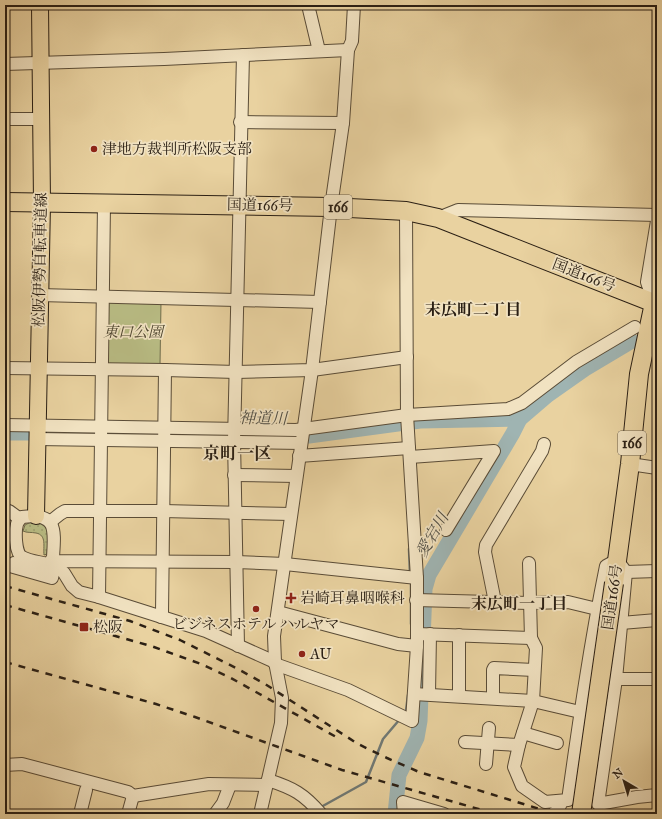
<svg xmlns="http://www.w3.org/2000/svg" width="662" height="819" viewBox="0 0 662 819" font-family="'IM FELL Great Primer','Noto Serif JP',serif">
  <defs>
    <pattern id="grass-dots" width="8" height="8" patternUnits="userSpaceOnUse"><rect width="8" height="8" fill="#b8bb83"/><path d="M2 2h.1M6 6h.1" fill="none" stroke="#9ea070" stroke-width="1.8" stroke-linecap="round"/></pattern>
  </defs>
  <rect width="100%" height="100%" fill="#e9d2a0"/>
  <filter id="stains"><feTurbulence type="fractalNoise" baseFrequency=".005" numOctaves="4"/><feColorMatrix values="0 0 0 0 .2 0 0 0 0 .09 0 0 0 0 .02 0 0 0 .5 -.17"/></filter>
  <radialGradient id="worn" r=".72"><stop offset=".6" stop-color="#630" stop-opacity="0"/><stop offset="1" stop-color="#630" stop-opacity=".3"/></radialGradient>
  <path fill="url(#grass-dots)" stroke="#716d4c" d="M31,522c22,1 17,16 16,32l-3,1c-1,-8 3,-20 -8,-22 -5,-1 -9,0 -13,-2l2,-6z"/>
  <path fill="#b8bb83" stroke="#716d4c" d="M110,300l51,2 -1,63h-53l-2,-61z"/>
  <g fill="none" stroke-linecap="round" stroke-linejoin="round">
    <g stroke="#707873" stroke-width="2.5">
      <path d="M409,549l1,25"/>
      <path d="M411,581v43"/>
      <path d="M405,713l1,-2 2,-16"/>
      <path d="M321,807l45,-25 17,-43 17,-20"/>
    </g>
    <g stroke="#9fb4b2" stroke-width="15">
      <path d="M5,433h45"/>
      <path d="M72,434l237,2 111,-15 100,-2"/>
      <path d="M395,814l4,-39 18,-37 3,-17 5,-132 4,-14 84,-142 7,-14 28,-24 37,-26 47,-28"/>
    </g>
    <defs>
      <g id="minor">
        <path d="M308,5l11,46"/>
        <path d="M5,64l159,-5 184,-9"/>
        <path d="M5,119h37"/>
        <path d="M240,122l103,1"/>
        <path d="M438,218l20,-8 199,5"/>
        <path d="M39,295l281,7"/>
        <path d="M654,303l-7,-21 10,-61"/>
        <path d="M5,368l160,2 71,2 76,-2 95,-13"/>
        <path d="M5,425l291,5 111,-15 101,-6 14,-6 54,-41 59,-35"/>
        <path d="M37,439l264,4"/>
        <path d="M299,456l110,-8"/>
        <path d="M410,457l84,-6 -48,79"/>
        <path d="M630,464l27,4"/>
        <path d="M234,475l62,1"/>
        <path d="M5,510l4,1 11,8"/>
        <path d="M50,522l10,-8 5,-3h98l128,3"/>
        <path d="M51,561l2,-4c2,-28 4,-45 -31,-40 -2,2 -4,4 -5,7 -2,7 -2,29 5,33 7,4 18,5 25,7l4,-3 185,1 49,2 132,14"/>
        <path d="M51,561l13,12 8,13 7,6 20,5 107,34 69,31"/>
        <path d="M14,563l39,10 -1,5 -42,-12z"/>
        <path d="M529,563l2,75 5,10 -3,53 -14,44 -5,22 8,19 23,16 23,-2c11,-78 22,-156 38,-234l11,-6 9,12 -10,107 -18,125 39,-7 20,-2"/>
        <path d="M626,572l31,-1"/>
        <path d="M99,597l5,-393"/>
        <path d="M416,600l114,3 38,-1 29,7"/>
        <path d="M495,602l-10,-50 1,-7 56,-94 2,-7"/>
        <path d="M278,612l120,32 19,2"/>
        <path d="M161,617l1,-4 3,-243"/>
        <path d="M621,623l36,-3"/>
        <path d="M417,634l114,4"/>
        <path d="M238,646l-4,-205 9,-386"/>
        <path d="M275,664l73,26 64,31 5,-75v-68l-10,-163 -1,-204"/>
        <path d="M616,679h41"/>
        <path d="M414,694l119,7 47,11"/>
        <path d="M429,694l1,-60"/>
        <path d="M459,696v-61"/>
        <path d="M493,698v-28l1,-2 40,2"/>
        <path d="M523,733l34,10"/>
        <path d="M465,742l54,3"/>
        <path d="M486,764l3,-36"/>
        <path d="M5,765l17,-1 106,28 5,4 76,-12 57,1"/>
        <path d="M268,780c25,8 36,14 53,34"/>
        <path d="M80,814l6,-24"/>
        <path d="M128,814l5,-18"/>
        <path d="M215,814l8,-11 7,-18"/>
        <path d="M260,814l21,-91 1,-25 -7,-36 -1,-26 38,-266 19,-163 12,-84 5,-73 4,-9 2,-36"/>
        <path d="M404,814l-1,-12 41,12"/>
        <path d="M553,814l5,-4 4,-9"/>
      </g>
      <path id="major" d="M36,516l6,-313 -2,-198"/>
      <path id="highway" d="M5,202l326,5 75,4 32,7 216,85 -15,71 -9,90 -16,119"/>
    </defs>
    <use href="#minor" stroke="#5a4c37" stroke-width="14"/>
    <use href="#major" stroke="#2a1f14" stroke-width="18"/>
    <use href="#highway" stroke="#2a1f14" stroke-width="20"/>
    <use href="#minor" stroke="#f1e2c1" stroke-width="12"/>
    <use href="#major" stroke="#e9d2a0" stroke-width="16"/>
    <use href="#highway" stroke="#e9d2a0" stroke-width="18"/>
    <g stroke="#2a1f14" stroke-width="2.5" stroke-dasharray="7 7" stroke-linecap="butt">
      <path d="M5,586l125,35 50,19 56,28 29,16 93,60 29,14 32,14 137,42"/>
      <path d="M5,605l146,41 50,18 30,14 107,60"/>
      <path d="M5,662l151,42 39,13 147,53 154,44"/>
    </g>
    <defs>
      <path id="highway-bridge" d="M581,814l33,-231"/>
    </defs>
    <use href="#highway-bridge" stroke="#2a1f14" stroke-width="20" stroke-linecap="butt"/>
    <use href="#highway-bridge" stroke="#e9d2a0" stroke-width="18"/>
  </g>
  <g fill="#8f2418" stroke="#f1e2c1" stroke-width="1.5">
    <circle cx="94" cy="149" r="4"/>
    <path d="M289 592h4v4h4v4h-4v4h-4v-4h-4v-4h4z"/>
    <circle cx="256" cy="609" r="4"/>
    <rect x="79" y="622" width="10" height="10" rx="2"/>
    <circle cx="302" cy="654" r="4"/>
  </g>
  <g text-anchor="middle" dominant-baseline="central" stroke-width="3.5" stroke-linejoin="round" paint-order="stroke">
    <g fill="#f1e2c1" stroke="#665a48" stroke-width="1">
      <rect x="324" y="195" width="28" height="24" rx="3"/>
      <rect x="618" y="431" width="28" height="24" rx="3"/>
    </g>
    <g font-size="14" font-weight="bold" fill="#2a1f14">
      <text x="338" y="207">166</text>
      <text x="632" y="443">166</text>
    </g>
    <g font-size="15" fill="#2a1f14" stroke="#f1e2c1" text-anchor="start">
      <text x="102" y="149">津地方裁判所松阪支部</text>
      <text x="300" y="598">岩崎耳鼻咽喉科</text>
      <text x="256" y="624" text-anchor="middle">ビジネスホテル ハルヤマ</text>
      <text x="93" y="627">松阪</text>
      <text x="310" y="654">AU</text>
    </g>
    <g font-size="15" fill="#2a1f14" stroke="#f1e2c1">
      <text transform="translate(260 205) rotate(1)">国道166号</text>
      <text transform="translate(40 260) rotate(-89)">松阪伊勢自転車道線</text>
      <text transform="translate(584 275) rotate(21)">国道166号</text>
      <text transform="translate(612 597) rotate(-82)">国道166号</text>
    </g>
    <g font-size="15" font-style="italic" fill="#4e4630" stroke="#f1e2c1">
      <text x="133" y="332">東口公園</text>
    </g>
    <g font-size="16" font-weight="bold" fill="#2a1f14" stroke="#f1e2c1">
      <text x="473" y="309">末広町二丁目</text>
      <text x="519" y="603">末広町一丁目</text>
    </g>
    <g font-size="16" font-style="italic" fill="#4d4c43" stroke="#f1e2c1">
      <text transform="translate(263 418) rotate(1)">神道川</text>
      <text transform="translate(432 535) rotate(-60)">愛宕川</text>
    </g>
    <g font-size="17" font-weight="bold" fill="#2a1f14" stroke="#f1e2c1">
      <text x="237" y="453">京町一区</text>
    </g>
  </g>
  <rect width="662" height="819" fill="none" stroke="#e9d2a0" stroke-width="20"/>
  <rect x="6" y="6" width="650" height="807" fill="none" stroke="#2a1f14" stroke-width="2"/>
  <rect x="10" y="10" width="642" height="799" fill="none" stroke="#2a1f14"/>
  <g transform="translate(624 781) rotate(322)" stroke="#f1e2c1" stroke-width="3" paint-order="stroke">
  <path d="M0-3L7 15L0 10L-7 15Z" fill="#2a1f14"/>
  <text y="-6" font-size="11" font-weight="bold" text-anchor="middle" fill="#2a1f14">N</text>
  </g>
  <rect width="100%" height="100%" filter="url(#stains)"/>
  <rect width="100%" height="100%" fill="url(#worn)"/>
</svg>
